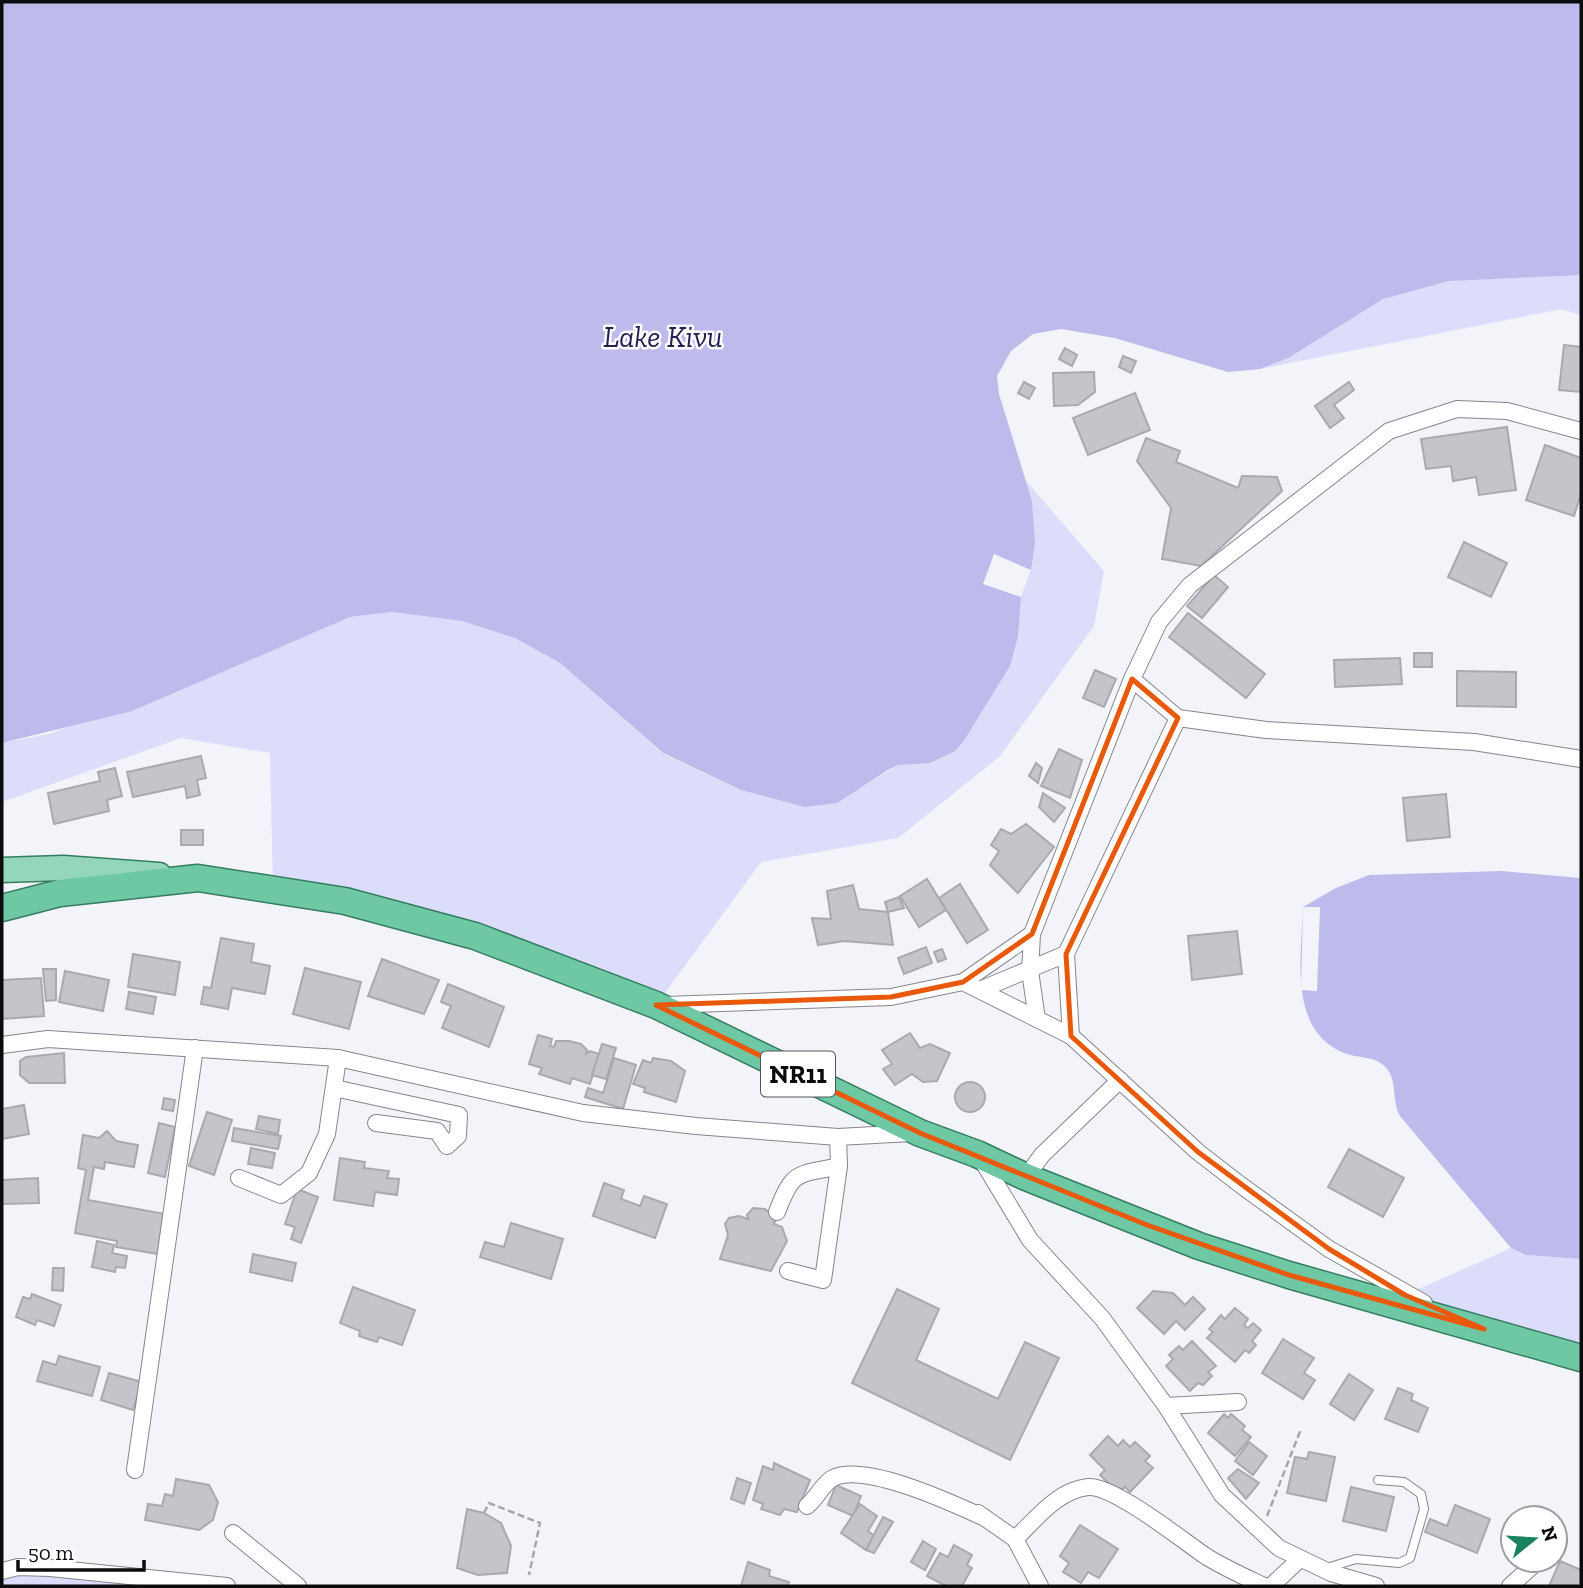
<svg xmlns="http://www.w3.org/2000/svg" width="1583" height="1588" viewBox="0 0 1583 1588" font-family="'Zilla Slab',serif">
  <rect width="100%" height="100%" fill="#f3f3fa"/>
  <g fill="#dcdcfb">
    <path d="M1523,275h58v40l-20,-6 -301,60c44,-18 79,-49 122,-69 42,-21 95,-21 141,-25z"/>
    <path d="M1026,481l78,90 -10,55 -94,130 -102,82 -137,24 -105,143 -181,-69 -202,-47 -3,-136 -89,-15 -179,64v-59l47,-9 301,-117 42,-5 70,9 53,17 45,25 103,91 78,36 121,-3 36,-22 112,-99 8,-29 3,-40 10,-27 4,-27 -3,-41z"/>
    <path d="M1511,1248l15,7 55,4v99l-176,-63z"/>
    <path d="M2,1566l169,20h-169z"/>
  </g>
  <g fill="#bcbbeb">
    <path d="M2,2h1579v273l-132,6 -66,18 -95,59 -28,11 -32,3 -113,-34 -54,-9 -28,5 -22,17 -14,25 2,18 33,107 3,42 -4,27 -10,27 -3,40 -8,29 -45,73 -10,12 -25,12 -32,2 -10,5 -51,33 -32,4 -64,-17 -78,-37 -103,-90 -45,-25 -53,-17 -70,-9 -42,5 -218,94 -130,32z"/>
    <path d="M1502,871l79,7v381l-55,-4 -15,-7 -111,-132c-8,-14 -3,-33 -12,-46 -11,-15 -29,-11 -44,-17 -57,-23 -42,-99 -41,-146l33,-19 33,-13z"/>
  </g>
  <g fill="#f3f3fa">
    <path d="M994,554l37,16 -10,27 -38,-13z"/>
    <path d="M1303,907h17l-3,84 -16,-1z"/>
  </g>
  <g fill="#c4c5cb" stroke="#a9a9af" stroke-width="2">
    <path d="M1564,345l17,2v45l-22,-2z"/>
    <path d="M1065,348l12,7 -5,11 -13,-7z"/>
    <path d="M1123,356l13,5 -5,12 -12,-6z"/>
    <path d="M1094,372l1,20 -17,13 -24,1 -1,-33z"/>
    <path d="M1024,382l11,6 -6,11 -11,-6z"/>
    <path d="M1349,382l5,8 -20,15 10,13 -14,10 -15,-22z"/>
    <path d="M1135,393l15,37 -62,25 -15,-37z"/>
    <path d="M1507,427l9,63 -37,5 -3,-18 -23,4 -2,-15 -25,3 -5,-30z"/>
    <path d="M1146,438l34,13 -4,11 62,26 4,-12 35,1 5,14 -81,75 -39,-7 9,-51 -34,-47z"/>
    <path d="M1545,445l36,13v36l-7,22 -48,-16z"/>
    <path d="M1464,542l43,21 -16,34 -43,-20z"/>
    <path d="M1214,575l14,12 -26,31 -15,-12z"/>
    <path d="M1188,613l77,61 -19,24 -77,-61z"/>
    <rect x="1414" y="653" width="18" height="14"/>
    <path d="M1400,658l2,26 -67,3 -1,-27z"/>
    <path d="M1095,670l21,9 -12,28 -21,-9z"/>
    <path d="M1457,671l59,1v35l-59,-1z"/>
    <path d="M1059,749l23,11 -12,38 -29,-12z"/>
    <path d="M201,756l5,22 -9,2 3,15 -13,3 -2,-12 -52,11 -6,-25z"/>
    <path d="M1036,763l6,5 -4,15 -9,-7z"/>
    <path d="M115,768l7,28 -15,4 2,11 -55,13 -6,-31 52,-12 -2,-9z"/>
    <path d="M1043,793l22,15 -11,14 -15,-15z"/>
    <path d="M1446,794l4,43 -43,4 -4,-43z"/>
    <path d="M1026,824l28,23 -36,46 -28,-28 9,-14 -8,-6 10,-16 10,5z"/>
    <rect x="181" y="830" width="22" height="15"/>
    <path d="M927,879l19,31 -27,17 -19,-31z"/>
    <path d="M960,884l28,46 -21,13 -28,-45z"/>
    <path d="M853,885l6,24 29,3 5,33 -49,-4 -26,4 -6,-27 19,1 -4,-28z"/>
    <path d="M899,897l5,11 -16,4 -3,-10z"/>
    <path d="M1237,931l5,43 -50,6 -4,-44z"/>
    <path d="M221,938l33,6 -3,18 19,4 -5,28 -33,-6 -4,21 -27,-5 3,-17 7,1z"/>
    <path d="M926,947l6,16 -28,11 -6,-16z"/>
    <path d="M942,949l4,10 -8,3 -4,-10z"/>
    <path d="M133,954l47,8 -5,33 -47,-8z"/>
    <path d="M382,959l57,21 -15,34 -56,-18z"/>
    <path d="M305,968l56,14 -12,47 -56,-15z"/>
    <path d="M43,969h13v31l-10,1z"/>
    <path d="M65,971l44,9 -6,31 -44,-9z"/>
    <path d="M41,978l3,38 -42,3v-39z"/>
    <path d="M448,984l56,23 -15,40 -47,-19 9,-22 -10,-4z"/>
    <path d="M129,992l27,5 -3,17 -27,-5z"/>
    <path d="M910,1033l10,15 10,-4 20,9 -13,28 -14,1 -11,-8 -17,11 -12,-16 9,-5 -10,-14z"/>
    <path d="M538,1035l14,4 -2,7 4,1 2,-6h13l12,3 6,6 -1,4 4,-3 9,3 -9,30 -18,-6 -2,6 -31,-10 3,-6 -13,-4z"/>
    <path d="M602,1044l14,4 -10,31 -14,-4z"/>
    <path d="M64,1053l1,30h-36l-9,-8v-14l6,-4z"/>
    <path d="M614,1058l22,7 -13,44 -38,-12 3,-9 15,5z"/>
    <path d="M653,1058l18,3 14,10 -9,31 -32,-10 1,-4 -12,-4 10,-24 8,3z"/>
    <circle cx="970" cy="1097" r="15"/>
    <path d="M164,1098l11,2 -2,11 -11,-2z"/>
    <path d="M24,1105l5,29 -27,5v-30z"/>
    <path d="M207,1112l25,8 -18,55 -25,-9z"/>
    <path d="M259,1116l21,4 -2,14 -22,-5z"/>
    <path d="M159,1123l16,4 -10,50 -17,-4z"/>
    <path d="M234,1128l47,8 -3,13 -46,-8z"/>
    <path d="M107,1131l9,10 22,4 -4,22 -29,-5 -1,7 -10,-2 -6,33 77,14 -7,40 -42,-7 1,-6 -42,-8 11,-63 -8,-2 5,-33 16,3z"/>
    <path d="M251,1148l24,5 -3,15 -24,-4z"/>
    <path d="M1349,1149l55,29 -21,39 -55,-30z"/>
    <path d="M340,1158l25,4 -1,6 25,3 -2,7 12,1 -2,16 -22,-3 -2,14 -39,-6z"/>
    <path d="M38,1178l1,25 -37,1v-24z"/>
    <path d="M604,1183l20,7 -3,9 19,7 4,-10 23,8 -12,34 -62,-22z"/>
    <path d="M297,1189l21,8 -17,46 -10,-4 4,-12 -10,-3z"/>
    <path d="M753,1208l12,1 11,9 -2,6 8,3 5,14 -16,30 -51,-12 8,-24 -3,-11 4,-6 10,-2 9,3 -1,-4z"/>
    <path d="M511,1223l52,16 -12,40 -71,-22 5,-15 19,5z"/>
    <path d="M97,1241l17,4 -2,8 15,3 -2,12 -9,-1 -1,5 -23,-5z"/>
    <path d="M253,1254l43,9 -4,18 -42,-9z"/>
    <path d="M53,1268h11l-1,23 -11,-1z"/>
    <path d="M353,1287l62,23 -13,35 -23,-8 -2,5 -18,-6 1,-5 -20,-8z"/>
    <path d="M897,1289l42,20 -23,51 82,39 27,-57 34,16 -49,102 -158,-77z"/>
    <path d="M1153,1291l20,2 12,12 8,-8 12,12 -20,21 -9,-9 -12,13 -27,-26z"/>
    <path d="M32,1294l29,11 -7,21 -17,-6 -2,5 -19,-8 7,-20 7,2z"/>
    <path d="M1235,1308l13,11 -4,6 4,3 5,-5 8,7 -9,11 4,4 -7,8 -4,-3 -10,12 -28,-24 6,-6 -4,-3 12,-14 4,4z"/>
    <path d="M1283,1339l31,19 -10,15 11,7 -12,19 -41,-26z"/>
    <path d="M1192,1341l24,25 -8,6 4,4 -9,9 -5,-2 -8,8 -24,-25 7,-7 -4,-4 10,-9 4,4z"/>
    <path d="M59,1356l41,11 -8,29 -55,-15 6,-20 13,4z"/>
    <path d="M109,1373l33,9 -9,28 -32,-10z"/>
    <path d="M1349,1374l24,16 -19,30 -24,-16z"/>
    <path d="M1398,1388l15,6 -2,6 17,8 -10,24 -33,-13z"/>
    <path d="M1224,1414l4,4 3,-4 14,12 -3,4 9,7 -16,19 -27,-23z"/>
    <path d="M1108,1436l10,10 5,-6 7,7 5,-5 15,14 -5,5 8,7 -23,24 -5,-5 -7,6 -18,-18 5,-5 -15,-15z"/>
    <path d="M1249,1442l18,14 -14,19 -18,-14z"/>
    <path d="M1309,1452l26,5 -9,44 -39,-8 8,-36 12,2z"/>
    <path d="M774,1463l36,17 -13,32 -13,-3 -4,6 -19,-6 2,-5 -10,-4 10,-34 10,4z"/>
    <path d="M1238,1469l21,14 -13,16 -18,-21z"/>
    <path d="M737,1478l14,5 -7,21 -13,-5z"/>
    <path d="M176,1479l33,6 9,17 -5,18 -14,10 -54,-10 3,-16 14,2 3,-12 8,2z"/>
    <path d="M836,1485l25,11 -8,20 -25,-11z"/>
    <path d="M1351,1487l43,10 -8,34 -43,-10z"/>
    <path d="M860,1504l17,12 -9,15 7,5 -9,14 -25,-17z"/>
    <path d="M1455,1505l35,14 -13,34 -52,-21 5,-13 17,7z"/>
    <path d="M467,1509l17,4 17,10 10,23 -4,27 -29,2 -21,-7z"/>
    <path d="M883,1517l10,5 -19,31 -8,-3z"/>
    <path d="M1080,1525l38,24 -19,29 -11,-6 -7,11 -18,-11 6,-9 -9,-7z"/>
    <path d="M923,1541l13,8 -11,21 -14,-8z"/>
    <path d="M954,1545l18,10 -5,10 5,3 -10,18h-16l-19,-10 13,-23 8,4z"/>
    <path d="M1560,1561l21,9v16h-32z"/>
    <path d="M748,1562l22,8 -1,6 20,6 -2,4h-46z"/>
  </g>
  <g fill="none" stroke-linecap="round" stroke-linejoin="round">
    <defs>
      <path id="service" d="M1327,1568l29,-9 43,4 11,-5 14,-49 -3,-15 -17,-12 -26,-2"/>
      <g id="minor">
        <path d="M1132,679l46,39 88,12 208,12 107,17"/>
        <path d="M963,982l108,54 127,116 44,34 87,63 95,54"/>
        <path d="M982,989l84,-35"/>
        <path d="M665,1005l226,-8 72,-15 69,-48"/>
        <path d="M1037,1019l-7,-48 2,-37 100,-255 27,-57 31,-37 199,-154 68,-22 50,2 74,20"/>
        <path d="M1071,1036l-5,-82 112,-236"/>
        <path d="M2,1045l46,-6 290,19 245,55 113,13 142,11 73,-4"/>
        <path d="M334,1088l125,27 -1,21 -11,10 -10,-15 -61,-8"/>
        <path d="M980,1157l50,83 72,78 64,88 56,89 57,53 52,25 45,13"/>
        <path d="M1026,1177l16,-22 78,-75"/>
        <path d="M239,1178l42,17 28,-22 18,-39 11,-76"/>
        <path d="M777,1212c17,-44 20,-36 62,-46l-1,-29"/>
        <path d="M788,1271l35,9 16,-114"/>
        <path d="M1166,1406l72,-4"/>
        <path d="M135,1470l60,-422"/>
        <path d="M807,1506c10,-8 16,-23 26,-28 32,-16 121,26 152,40"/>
        <path d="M978,1513l37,26 25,47"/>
        <path d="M233,1533l65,53"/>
        <path d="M1015,1539c21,-20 43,-49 73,-52 26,-2 95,54 119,70 18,11 38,20 57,29"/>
        <path d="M1555,1545h1"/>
        <path d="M2,1571l16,-4 32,1 177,18"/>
        <path d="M1271,1586l29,-27"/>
        <path d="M1510,1586l29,-26"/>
      </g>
      <path id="primary" d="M2,870l61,-2 96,7"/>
      <path id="trunk" d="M2,908l58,-15 138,-15 147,23 130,35 181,69 264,128 57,21 49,23 173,69 90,29 292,83"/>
    </defs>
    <use href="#service" stroke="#85858b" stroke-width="10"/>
    <use href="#minor" stroke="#85858b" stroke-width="18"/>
    <use href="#primary" stroke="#357d61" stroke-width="27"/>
    <use href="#trunk" stroke="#357d61" stroke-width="29"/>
    <g stroke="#a6a6ac" stroke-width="2.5" stroke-dasharray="7 3.5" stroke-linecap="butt">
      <path d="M484,1513l5,-10 51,20 -11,52"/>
      <path d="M1267,1516l34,-87"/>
    </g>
    <use href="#service" stroke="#fff" stroke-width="8"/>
    <use href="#minor" stroke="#fff" stroke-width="16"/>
    <use href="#primary" stroke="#93d6bb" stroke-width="24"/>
    <use href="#trunk" stroke="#6fc8a4" stroke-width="26"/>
  </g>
  <path fill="none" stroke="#e8590c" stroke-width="5" stroke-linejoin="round" d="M1132,679l46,39 -112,236 5,82 127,116 131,97 76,46 79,34 -195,-54 -142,-50 -227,-92 -264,-128 235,-8 72,-15 69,-48z"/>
  <g text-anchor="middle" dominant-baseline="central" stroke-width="5" stroke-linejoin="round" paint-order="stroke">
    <rect fill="#fff" stroke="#555556" stroke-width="2" x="761" y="1051.5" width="74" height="45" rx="5"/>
    <g font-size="26" font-weight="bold" fill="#0c0c0e">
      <text x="798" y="1074">NR11</text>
    </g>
    <g font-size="30" font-style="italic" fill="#271e56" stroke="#fff">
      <text x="663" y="337">Lake Kivu</text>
    </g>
  </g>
  <rect width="1583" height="1588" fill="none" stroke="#0c0c0e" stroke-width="7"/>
  <g transform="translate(1534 1539) rotate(72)"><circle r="33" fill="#ffffff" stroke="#9e9e9f" stroke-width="2"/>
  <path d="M0-5L12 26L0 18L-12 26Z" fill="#19825d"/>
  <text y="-10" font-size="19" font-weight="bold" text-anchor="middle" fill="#0c0c0e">N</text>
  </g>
  <path d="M18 1560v10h126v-10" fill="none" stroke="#0c0c0e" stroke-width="3.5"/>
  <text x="28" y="1560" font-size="21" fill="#0c0c0e" stroke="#ffffff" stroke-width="5" paint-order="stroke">50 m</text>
</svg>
